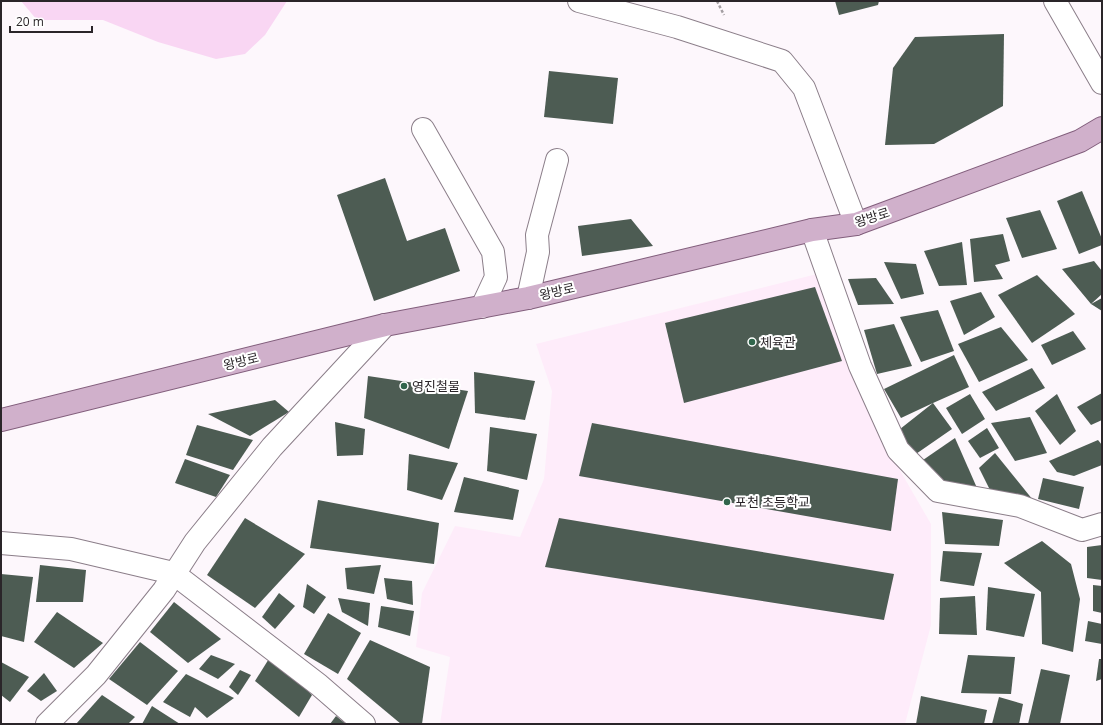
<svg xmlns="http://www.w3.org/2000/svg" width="1103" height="725" viewBox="0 0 1103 725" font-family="'Open Sans','Noto Sans KR',sans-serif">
  <rect width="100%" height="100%" fill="#fdf7fc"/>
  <path fill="#feecfa" d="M817,274l59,155 55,95v101l-26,99h-465l10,-67 -34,-10 6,-54 33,-67 65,11 24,-58 8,-88 -16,-47z"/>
  <path fill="#f9d6f3" d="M21,1h266l-22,34 -20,19 -29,5 -58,-17 -55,-22h-66z"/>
  <g fill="#4d5c53">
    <path d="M835,1h44l-1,4 -39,10z"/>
    <path d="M1004,34l-1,72 -69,38 -49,1 8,-77 22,-31z"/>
    <path d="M549,71l69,7 -5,46 -69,-7z"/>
    <path d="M385,178l22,63 38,-13 15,43 -86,30 -37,-106z"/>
    <path d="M1082,191l20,48v6l-23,9 -22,-53z"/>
    <path d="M1040,210l17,39 -35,9 -16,-40z"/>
    <path d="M631,219l22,27 -71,10 -4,-30z"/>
    <path d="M1003,234l7,27 -15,4 8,14 -29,3 -4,-43z"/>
    <path d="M962,242l5,43 -28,1 -15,-35z"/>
    <path d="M1094,261l8,10v23l-11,10 11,-6v13l-11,-7 -29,-35z"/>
    <path d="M884,262l32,2 8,30 -23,5z"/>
    <path d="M1037,275l38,39 -43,29 -34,-48z"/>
    <path d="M876,278l18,26 -36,1 -10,-26z"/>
    <path d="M815,287l27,74 -158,42 -19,-80z"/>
    <path d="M981,292l14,25 -31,18 -14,-34z"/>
    <path d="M938,310l16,41 -33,11 -21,-45z"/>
    <path d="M894,324l18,42 -35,8 -13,-44z"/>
    <path d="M1001,327l27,33 -49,22 -21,-38z"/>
    <path d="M1073,331l13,18 -34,16 -11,-20z"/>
    <path d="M954,355l15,32 -36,16 19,26 -39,27 -18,-23 38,-30 -32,15 -17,-29z"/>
    <path d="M1032,368l13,20 -49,23 -14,-19z"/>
    <path d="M474,372l61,9 -10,39 -50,-7z"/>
    <path d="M368,376l100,15 -19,58 -85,-31z"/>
    <path d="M1102,393v27l-11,5 -14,-18z"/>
    <path d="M970,394l15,25 -23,15 -16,-26z"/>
    <path d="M1057,394l19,37 -16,14 -25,-34z"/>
    <path d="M275,400l14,12 -39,24 -42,-22z"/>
    <path d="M1030,417l17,36 -32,8 -24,-38z"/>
    <path d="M335,422l30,7 -2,26 -26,1z"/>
    <path d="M592,423l306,56 -7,52 -312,-55z"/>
    <path d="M197,425l56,15 -20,30 -47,-15z"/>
    <path d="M490,427l47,7 -10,46 -40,-9z"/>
    <path d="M987,428l12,20 -19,10 -12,-17z"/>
    <path d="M955,438l26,59 -36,-13 -22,-24z"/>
    <path d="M1098,440l4,5v20l-28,11 -17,-4 -8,-11z"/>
    <path d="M995,453l38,47h-38l-16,-32z"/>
    <path d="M409,454l49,9 -16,37 -35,-10z"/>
    <path d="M185,459l45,16 -14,22 -41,-14z"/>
    <path d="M464,477l55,13 -6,30 -59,-8z"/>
    <path d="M1043,478l41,9 -5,22 -41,-10z"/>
    <path d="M318,500l121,23 -5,41 -124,-16z"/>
    <path d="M942,512l61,8 -4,26 -54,-2z"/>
    <path d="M245,518l60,36 -50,54 -48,-33z"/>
    <path d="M559,518l335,56 -10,46 -339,-53z"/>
    <path d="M1042,541l29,23 9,35 -7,53 -31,-8 -1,-52 -37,-29z"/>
    <path d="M1102,545v35l-15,-2v-31z"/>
    <path d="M943,551l39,2 -8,33 -34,-5z"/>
    <path d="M40,565l46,5 -3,32h-47z"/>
    <path d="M381,565l-7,29 -27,-5 -2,-21z"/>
    <path d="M1,574l32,3 -9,65 -23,-6z"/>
    <path d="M384,578l28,3 1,24 -26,-6z"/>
    <path d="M307,584l19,13 -12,17 -11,-7z"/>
    <path d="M1093,585l9,1v27l-9,-2z"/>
    <path d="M988,587l47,7 -11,43 -38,-7z"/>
    <path d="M279,593l16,13 -20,23 -13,-12z"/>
    <path d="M975,596l2,39 -38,-1 1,-36z"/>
    <path d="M338,598l32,5 -2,23 -26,-14z"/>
    <path d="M174,602l47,37 -33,24 -38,-31z"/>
    <path d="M381,606l33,5 -4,25 -32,-9z"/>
    <path d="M57,612l46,31 -29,25 -40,-26z"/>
    <path d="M328,613l33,20 -23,41 -34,-20z"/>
    <path d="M1088,621l14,3v20l-17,-3z"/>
    <path d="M370,640l60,27 -8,57h-21l-54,-45z"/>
    <path d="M140,642l38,29 -31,34 -38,-26z"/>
    <path d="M272,654l40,41 -13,22 -44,-36z"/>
    <path d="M211,655l24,9 -17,15 -19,-10z"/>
    <path d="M968,655l47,2 -4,37 -50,-1z"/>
    <path d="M1099,659h3v20l-6,2z"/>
    <path d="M1,662l28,15 -19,25 -9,-7z"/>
    <path d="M1041,669l29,6 -10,49h-32z"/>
    <path d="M240,670l11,5 -13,20 -9,-8z"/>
    <path d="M44,673l13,18 -16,10 -14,-10z"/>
    <path d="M186,674l48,24 -27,20 -12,-11 -5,10 -27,-15z"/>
    <path d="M102,695l33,22 -7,7h-52z"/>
    <path d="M921,696l66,14 -3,14h-68z"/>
    <path d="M999,697l24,7 -4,20h-27z"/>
    <path d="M152,706l28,18h-38z"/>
    <path d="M336,716l10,8h-16z"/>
  </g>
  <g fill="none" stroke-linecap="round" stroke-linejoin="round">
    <defs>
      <g id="minor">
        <path d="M579,1l98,26 105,34 22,27 52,136"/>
        <path d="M1055,1l47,82"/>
        <path d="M423,129l70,123 3,25 -14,30"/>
        <path d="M812,230l48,136 38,84 40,41 82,15 62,24 20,-6"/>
        <path d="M528,298l10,-46 -1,-17 20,-75"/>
        <path d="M1,543l70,6 102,24 146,112 45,39"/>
        <path d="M47,724l49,-49 68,-85 31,-48 77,-95 113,-122"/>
      </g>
      <path id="major" d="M1,420l384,-95 143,-27 284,-68 44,-6 224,-83 22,-13"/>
    </defs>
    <use href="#minor" stroke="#8b7e89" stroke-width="24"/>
    <use href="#major" stroke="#825e7c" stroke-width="24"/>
    <path stroke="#a39ea2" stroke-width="2.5" stroke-dasharray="3 2" stroke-linecap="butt" d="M717,1l7,14"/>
    <use href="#minor" stroke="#fff" stroke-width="22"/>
    <use href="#major" stroke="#d0b0cb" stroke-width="22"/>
  </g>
  <g fill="#30654b" stroke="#fff" stroke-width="1.5">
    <circle cx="752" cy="342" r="4"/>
    <circle cx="404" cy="386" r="4"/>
    <circle cx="727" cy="502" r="4"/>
  </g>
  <g text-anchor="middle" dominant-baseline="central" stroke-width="4" stroke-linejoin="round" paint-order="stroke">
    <g font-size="13" fill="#2a2529" stroke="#fff">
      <text transform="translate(872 217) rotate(-18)">왕방로</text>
      <text transform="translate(557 291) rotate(-13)">왕방로</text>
      <text transform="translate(241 361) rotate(-14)">왕방로</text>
    </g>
    <g font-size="13" fill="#2a2529" stroke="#fff" text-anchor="start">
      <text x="760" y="342">체육관</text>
      <text x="412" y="386">영진철물</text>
      <text x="735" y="502">포천 초등학교</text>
    </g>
  </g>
  <rect width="1103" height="725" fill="none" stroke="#2a2529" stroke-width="4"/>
  <path d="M10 26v6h82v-6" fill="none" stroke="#2a2529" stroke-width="2"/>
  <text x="16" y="26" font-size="12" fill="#2a2529" stroke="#ffffff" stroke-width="3" paint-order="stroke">20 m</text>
</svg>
